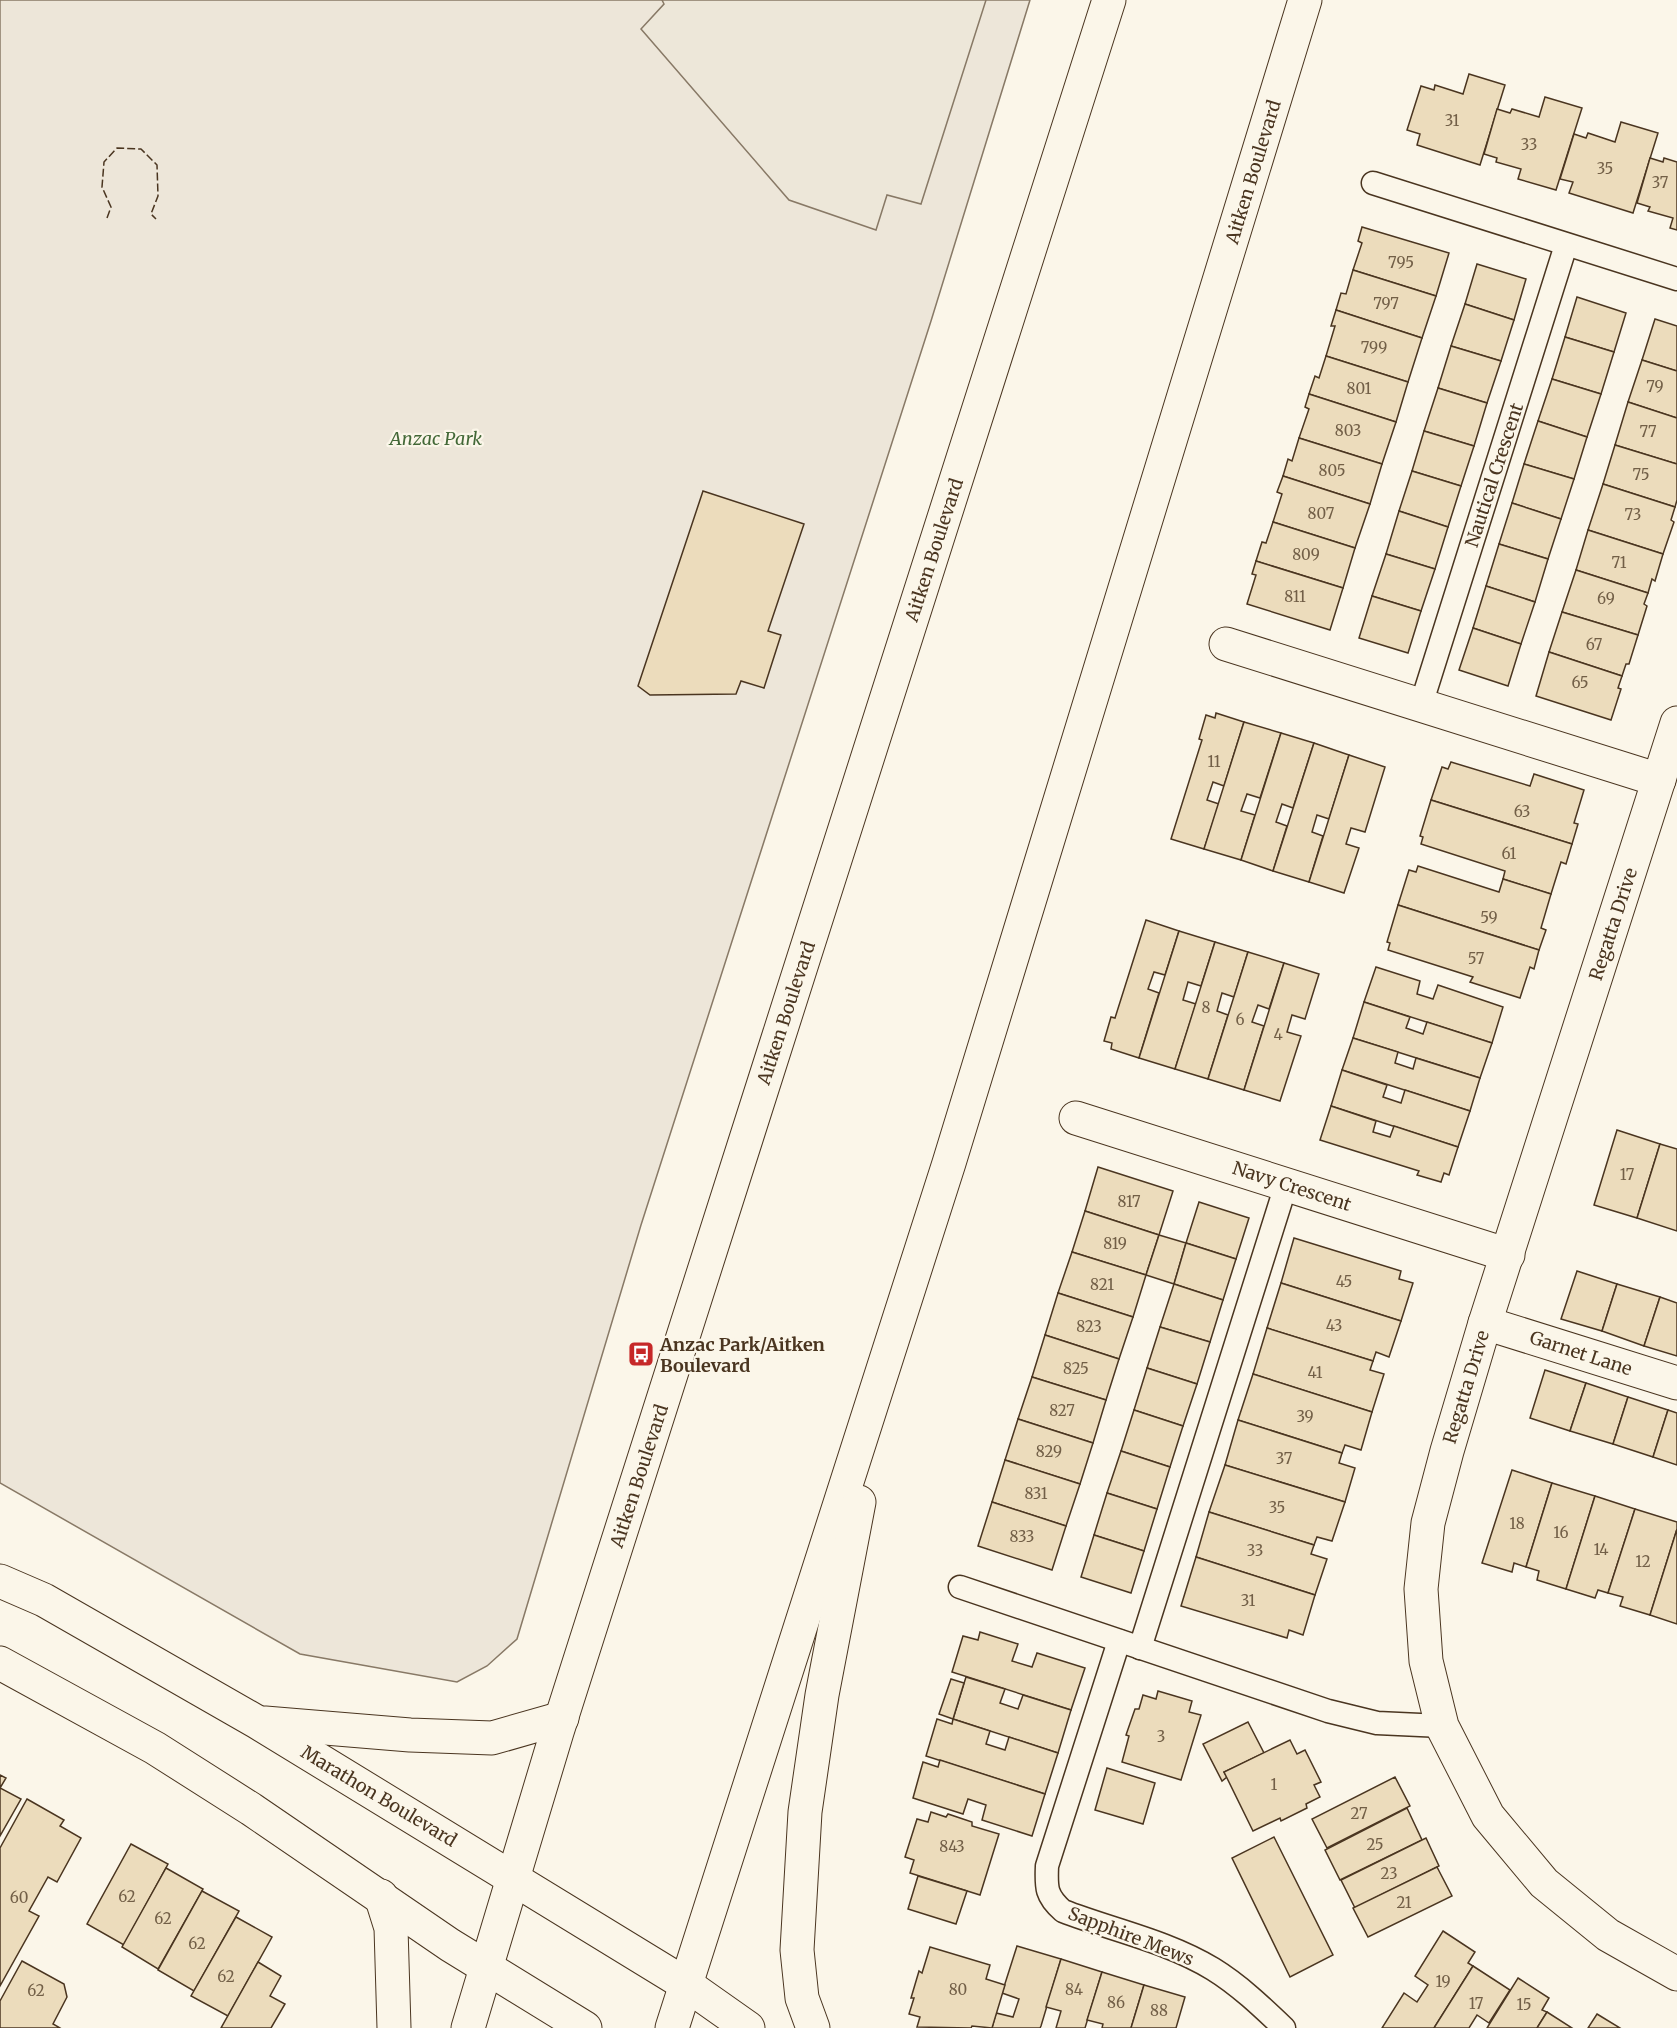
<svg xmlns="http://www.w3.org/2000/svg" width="1677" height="2028" viewBox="0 0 1677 2028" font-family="Merriweather,serif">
  <rect width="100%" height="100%" fill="#fbf6e9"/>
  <path fill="#ede6d9" stroke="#887966" stroke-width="1.5" d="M0,0h1030l-99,321 -290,904 -124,414 -30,27 -30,16 -157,-28 -300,-171z"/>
  <path fill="#ede7d9" stroke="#887966" stroke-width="1.5" d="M662,0h324l-65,204 -34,-9 -11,35 -87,-30 -148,-171 23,-25z"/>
  <g fill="#ecdcbc" stroke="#4a3520" stroke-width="1.5">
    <path d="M1469,74l36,11 -25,80 -63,-20 3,-11 -13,-4 14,-44 13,4 1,-5 28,9z"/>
    <path d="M1545,97l37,11 -26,82 -38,-11 3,-10 -25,-7 1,-4 -13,-4 13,-45 13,4 2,-4 27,8z"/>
    <path d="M1621,122l37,11 -25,80 -64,-20 4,-11 -13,-3 14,-45 12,4 2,-5 27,9z"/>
    <path d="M1650,158l13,4 1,-4 13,4v68l-7,-2 3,-10 -25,-7 2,-4 -13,-4z"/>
    <path d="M1362,227l87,26 -13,43 -83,-26 9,-27 -4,-2z"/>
    <path d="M1477,264l49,15 -12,41 -49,-16z"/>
    <path d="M1353,270l83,26 -14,42 -86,-28 5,-17 5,1z"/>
    <path d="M1577,297l49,16 -12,39 -49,-15z"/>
    <path d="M1465,304l49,16 -13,41 -50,-15z"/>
    <path d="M1336,310l86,28 -14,44 -82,-26 9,-30h-4z"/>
    <path d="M1655,319l22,7v45l-35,-11z"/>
    <path d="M1565,337l49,15 -13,42 -49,-15z"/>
    <path d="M1451,346l50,15 -14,42 -49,-15z"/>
    <path d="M1326,356l82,26 -12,40 -87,-28 6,-18 4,2z"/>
    <path d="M1642,360l35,11v47l-49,-16z"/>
    <path d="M1552,379l49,15 -14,43 -49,-16z"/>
    <path d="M1438,388l49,15 -13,43 -50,-15z"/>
    <path d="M1309,394l87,28 -14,42 -83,-26 10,-29 -4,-2z"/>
    <path d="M1628,402l49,16v46l-62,-19z"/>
    <path d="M1538,421l49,16 -13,42 -50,-15z"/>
    <path d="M1424,431l50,15 -13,40 -49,-15z"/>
    <path d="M1299,438l83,26 -12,40 -87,-28 5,-17 4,2z"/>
    <path d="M1615,445l62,19v36l-2,7 -72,-23z"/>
    <path d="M1524,464l50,15 -13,40 -49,-16z"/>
    <path d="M1412,471l49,15 -13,41 -49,-16z"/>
    <path d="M1283,476l87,28 -15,44 -82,-26 9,-28 -5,-2z"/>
    <path d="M1603,484l72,23 -4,13 3,2 -11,32 -75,-24z"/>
    <path d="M703,491l101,33 -36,107 13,4 -17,53 -23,-7 -5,13 -86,1 -12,-9z"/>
    <path d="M1512,503l49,16 -13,40 -49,-15z"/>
    <path d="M1399,511l49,16 -13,42 -49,-15z"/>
    <path d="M1273,522l82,26 -12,40 -87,-27 6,-19 4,1z"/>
    <path d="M1588,530l75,24 -8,27 -3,-2 -4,14 -72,-23z"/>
    <path d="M1499,544l49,15 -13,43 -49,-16z"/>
    <path d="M1386,554l49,15 -14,42 -49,-15z"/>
    <path d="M1256,561l87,27 -13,42 -83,-26 9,-29 -4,-1z"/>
    <path d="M1576,570l72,23 -4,11 3,2 -9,29 -76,-23z"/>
    <path d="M1486,586l49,16 -14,42 -48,-16z"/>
    <path d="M1372,596l49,15 -13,42 -49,-15z"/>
    <path d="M1562,612l76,23 -9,29h-3l-4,12 -73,-24z"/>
    <path d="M1473,628l48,16 -13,42 -49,-16z"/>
    <path d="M1549,652l73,24 -4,12 3,1 -10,31 -75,-24z"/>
    <path d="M1216,713l28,9 -20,64 -11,-4 -6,18 12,4 -15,45 -33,-10 31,-99 -3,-1 7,-24 9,3z"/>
    <path d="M1244,722l37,11 -21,65 -13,-4 -6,17 14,4 -14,45 -37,-11z"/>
    <path d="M1281,733l33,10 -21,65 -11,-4 -6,18 11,4 -14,45 -32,-11z"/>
    <path d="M1314,743l35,12 -20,64 -12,-4 -5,17 11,4 -14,46 -36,-11z"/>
    <path d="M1349,755l36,12 -20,65 -14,-4 -5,16 13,4 -15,45 -35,-11z"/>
    <path d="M1451,762l79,24 4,-12 50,16 -10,33 4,1 -6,20 -141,-44 11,-33 6,2z"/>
    <path d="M1431,800l141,44 -6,20 -5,-2 -10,32 -48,-15 2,-8 -84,-27 2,-7 -3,-1z"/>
    <path d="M1418,866l81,26 4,-13 48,15 -10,34 5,2 -7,20 -141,-45 11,-35 7,2z"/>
    <path d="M1398,905l141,45 -5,19 -4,-2 -10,31 -50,-16 3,-5 -85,-27 2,-7 -3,-1z"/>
    <path d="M1146,920l33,11 -14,44 -11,-3 -6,17 11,4 -20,65 -28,-9 1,-6 -8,-2 7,-24 4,1z"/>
    <path d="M1179,931l36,11 -14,44 -13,-4 -5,18 13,4 -21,65 -36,-11z"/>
    <path d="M1215,942l33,10 -14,45 -12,-4 -5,18 11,4 -20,64 -33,-10z"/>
    <path d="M1248,952l36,11 -15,46 -11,-4 -6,17 12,4 -20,64 -36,-11z"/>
    <path d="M1284,963l35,11 -14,45 -13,-4 -5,17 14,4 -21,65 -36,-11z"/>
    <path d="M1376,967l44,14 -3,13 16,5 5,-14 65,22 -11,36 -128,-41z"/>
    <path d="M1364,1002l46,15 -4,11 17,6 4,-12 65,21 -12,35 -127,-40z"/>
    <path d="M1353,1038l45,14 -3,11 18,6 3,-11 64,20 -10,33 -128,-41z"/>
    <path d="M1342,1070l45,15 -4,12 18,6 4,-13 65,21 -12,36 -127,-41z"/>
    <path d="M1331,1106l45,15 -3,11 17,5 4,-11 64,21 -9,28 -5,-2 -3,9 -24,-7 2,-4 -99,-31z"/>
    <path d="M1617,1130l43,14 -23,74 -43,-13z"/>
    <path d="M1660,1144l17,5v82l-40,-13z"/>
    <path d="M1098,1167l75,24 -14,44 -74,-24z"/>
    <path d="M1199,1202l50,16 -13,41 -50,-16z"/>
    <path d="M1085,1211l74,24 -13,40 -74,-23z"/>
    <path d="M1159,1235l27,8 -12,41 -28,-9z"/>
    <path d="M1294,1238l107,33 -2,8 14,4 -12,38 -120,-38z"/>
    <path d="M1186,1243l50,16 -13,41 -49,-16z"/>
    <path d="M1072,1252l74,23 -13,42 -75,-24z"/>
    <path d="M1577,1271l40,13 -15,47 -41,-12z"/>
    <path d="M1281,1283l120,38 -12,36 -13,-5 -3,9 -106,-33z"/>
    <path d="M1174,1284l49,16 -13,42 -50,-15z"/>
    <path d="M1617,1284l43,13 -16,49 -42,-15z"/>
    <path d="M1058,1293l75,24 -14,42 -74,-24z"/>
    <path d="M1660,1297l17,6v53l-33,-10z"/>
    <path d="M1160,1327l50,15 -13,42 -50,-16z"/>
    <path d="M1267,1328l106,33 -3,9 14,4 -12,38 -119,-38z"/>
    <path d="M1045,1335l74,24 -13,41 -74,-23z"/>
    <path d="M1147,1368l50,16 -14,42 -49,-16z"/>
    <path d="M1545,1370l41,13 -16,48 -40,-13z"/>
    <path d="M1253,1374l119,38 -11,38 -16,-5 -3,8 -104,-33z"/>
    <path d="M1032,1377l74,23 -13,43 -75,-24z"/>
    <path d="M1586,1383l42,14 -15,47 -43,-13z"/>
    <path d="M1628,1397l40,13 -15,47 -40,-13z"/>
    <path d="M1134,1410l49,16 -13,41 -49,-16z"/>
    <path d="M1668,1410l9,3v52l-24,-8z"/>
    <path d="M1018,1419l75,24 -13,41 -75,-24z"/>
    <path d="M1238,1420l104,33 -3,10 16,5 -10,34 -120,-37z"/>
    <path d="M1121,1451l49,16 -13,42 -50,-16z"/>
    <path d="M1005,1460l75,24 -14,42 -74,-24z"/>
    <path d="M1225,1465l120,37 -13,39 -15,-4 -3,8 -105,-33z"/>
    <path d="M1512,1470l40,13 -26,84 -12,-4 -2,9 -30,-9z"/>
    <path d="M1552,1483l43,13 -29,93 -29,-9 2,-9 -13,-4z"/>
    <path d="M1107,1493l50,16 -13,42 -50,-16z"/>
    <path d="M1595,1496l40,13 -27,84 -10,-3 -3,8 -29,-9z"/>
    <path d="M992,1502l74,24 -14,44 -74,-24z"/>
    <path d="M1635,1509l42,13v7l-27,86 -30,-9 3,-9 -15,-4z"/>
    <path d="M1209,1512l105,33 -3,9 16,5 -12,36 -119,-38z"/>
    <path d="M1677,1529v95l-27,-9z"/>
    <path d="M1094,1535l50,16 -13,42 -50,-16z"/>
    <path d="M1196,1557l119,38 -12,40 -14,-5 -2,8 -106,-32z"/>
    <path d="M980,1632l38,12 -6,17 20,6 5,-14 48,15 -14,42 -119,-38 11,-36 15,4z"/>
    <path d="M966,1677l39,12 -5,14 18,6 5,-14 48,15 -13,43 -105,-34z"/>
    <path d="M951,1679l13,4 -11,36 -14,-5z"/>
    <path d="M1158,1691l34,10 -3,11 12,3 -20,65 -59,-18 7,-26 -3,-1 9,-26h4l4,-14 13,4z"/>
    <path d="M937,1719l15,5 1,-5 37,12 -4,13 19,6 4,-13 49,16 -13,41 -119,-38z"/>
    <path d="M1248,1722l16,31 -40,19 3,5 -5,4 -19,-37z"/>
    <path d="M1290,1740l7,14 8,-4 16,32 -7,3 6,12 -14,7 1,4 -26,13 -1,-3 -27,13 -29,-59z"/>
    <path d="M940,1760l105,34 -13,42 -50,-16 4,-15 -18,-6 -5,15 -50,-16 10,-36 15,5z"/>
    <path d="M1107,1768l48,15 -12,41 -48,-14z"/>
    <path d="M0,1775l6,3 -6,10 21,11 -21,37z"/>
    <path d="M1395,1777l15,29 -83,42 -15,-29z"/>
    <path d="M27,1799l37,21 -4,6 21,12 -24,44 -9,-5 -19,34 10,5 -39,70v-138z"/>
    <path d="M1407,1808l15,32 -82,40 -15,-30z"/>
    <path d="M931,1812l15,5 2,-3 24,8v4l27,8 -19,61 -70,-22 4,-13 -9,-3 12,-38 11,3z"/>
    <path d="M1274,1837l59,118 -43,22 -58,-119z"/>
    <path d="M1426,1838l13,28 -84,42 -14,-28z"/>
    <path d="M131,1844l37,20 -44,81 -37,-21z"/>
    <path d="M1437,1867l15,29 -84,41 -15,-29z"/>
    <path d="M166,1868l37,21 -45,80 -36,-22z"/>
    <path d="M918,1876l49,15 -11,33 -48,-15z"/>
    <path d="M202,1891l37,20 -45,80 -36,-21z"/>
    <path d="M236,1917l36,20 -44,79 -37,-20z"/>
    <path d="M1443,1931l32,21 -7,11 5,3 -39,62h-52l22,-35 13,9 11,-17 -13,-9z"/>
    <path d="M1017,1946l44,13 -20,67 -1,2h-48l4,-15 17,4 6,-18 -17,-6z"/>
    <path d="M930,1947l60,18 -4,14 19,6 -13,43 -20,-2 -1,2 -54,-1 3,-10 -11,-3 5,-16h-3l8,-27 3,2z"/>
    <path d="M1061,1959l41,13 -17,56h-29l5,-17 -15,-4z"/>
    <path d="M22,1961l42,23 3,13 -14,27 7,4h-60v-27z"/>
    <path d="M258,1962l23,14 -11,20 15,8 -14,24h-50z"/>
    <path d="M1473,1966l37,24 -21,33 -12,-8 -8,13h-35z"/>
    <path d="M1102,1972l42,13 -13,43h-29l1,-4 -16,-4z"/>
    <path d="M1518,1978l31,20 -7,12 5,2 -10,16h-50z"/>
    <path d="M1144,1985l41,12 -9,31h-45z"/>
    <path d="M1547,2012l25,16h-35z"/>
    <path d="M1597,2014l23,14h-32z"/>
  </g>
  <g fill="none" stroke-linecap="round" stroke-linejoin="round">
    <defs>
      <g id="lane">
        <path d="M1373,183l304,96"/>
        <path d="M1421,705l145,-460"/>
        <path d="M960,1587l368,124 49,12 65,3"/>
        <path d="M1119,1641l-72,225c-1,22 -1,30 16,45 49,19 104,30 150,58 26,16 49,38 71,59"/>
        <path d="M1140,1648l146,-463"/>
      </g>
      <g id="street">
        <path d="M1226,644l433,136"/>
        <path d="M1677,723l-192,600 -38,128 -19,72 -7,66 5,72 16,65 46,90 56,67 64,52 69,39"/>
        <path d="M1076,1118l432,137"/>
        <path d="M1485,1323l192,60"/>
      </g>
      <g id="secondary">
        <path d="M0,1581l44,19 213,122 430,263 61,43"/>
        <path d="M0,1663l155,85 96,61 199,136 135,83"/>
        <path d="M265,1723l145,12 82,3 70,-20"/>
        <path d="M381,1896l10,32 3,100"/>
        <path d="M468,2028l89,-296 552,-1732"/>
        <path d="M672,2028l277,-865 356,-1163"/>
        <path d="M813,2028l-11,-30 -5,-48 8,-138 17,-117 37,-193"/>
      </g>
    </defs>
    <use href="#lane" stroke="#4a3520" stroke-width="25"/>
    <use href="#street" stroke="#4a3520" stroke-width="35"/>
    <use href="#secondary" stroke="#4a3520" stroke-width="35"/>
    <use href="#lane" stroke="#fbf6e9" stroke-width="22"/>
    <use href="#street" stroke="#fbf6e9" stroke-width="33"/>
    <use href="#secondary" stroke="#fbf6e9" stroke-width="33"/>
    <path stroke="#4a3520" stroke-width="1.5" stroke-dasharray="8 3" stroke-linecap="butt" d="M107,218l4,-11 -9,-20 2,-25 13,-14 24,1 16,16 1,31 -7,18 5,5"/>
  </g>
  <defs>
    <symbol id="bus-square" viewBox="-11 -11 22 22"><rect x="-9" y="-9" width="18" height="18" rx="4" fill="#c62828" stroke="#fbf6e9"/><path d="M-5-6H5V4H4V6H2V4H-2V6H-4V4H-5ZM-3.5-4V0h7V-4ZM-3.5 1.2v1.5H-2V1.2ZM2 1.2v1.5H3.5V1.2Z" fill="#fff"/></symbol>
  </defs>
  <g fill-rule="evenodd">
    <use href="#bus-square" x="626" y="1339" width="30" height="30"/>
  </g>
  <g text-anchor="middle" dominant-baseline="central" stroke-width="4.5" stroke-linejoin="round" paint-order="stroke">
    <g font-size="15" fill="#725f47">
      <text x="1452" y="120">31</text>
      <text x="1529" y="144">33</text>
      <text x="1605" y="168">35</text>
      <text x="1660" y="182">37</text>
      <text x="1401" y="262">795</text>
      <text x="1386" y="303">797</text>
      <text x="1374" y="347">799</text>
      <text x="1655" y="386">79</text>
      <text x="1359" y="388">801</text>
      <text x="1348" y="430">803</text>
      <text x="1648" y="431">77</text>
      <text x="1332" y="470">805</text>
      <text x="1641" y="474">75</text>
      <text x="1321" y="513">807</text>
      <text x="1633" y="514">73</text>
      <text x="1306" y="554">809</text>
      <text x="1619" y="562">71</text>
      <text x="1295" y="596">811</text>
      <text x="1606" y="598">69</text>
      <text x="1594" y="644">67</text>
      <text x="1580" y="682">65</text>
      <text x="1214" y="761">11</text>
      <text x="1522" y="811">63</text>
      <text x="1509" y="853">61</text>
      <text x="1489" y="917">59</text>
      <text x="1476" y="958">57</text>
      <text x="1206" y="1007">8</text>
      <text x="1240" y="1019">6</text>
      <text x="1278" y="1034">4</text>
      <text x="1627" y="1174">17</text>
      <text x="1129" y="1201">817</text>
      <text x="1115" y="1243">819</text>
      <text x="1344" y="1281">45</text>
      <text x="1102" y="1284">821</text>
      <text x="1334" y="1325">43</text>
      <text x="1089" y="1326">823</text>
      <text x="1076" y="1368">825</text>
      <text x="1315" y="1372">41</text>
      <text x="1062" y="1410">827</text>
      <text x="1305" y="1416">39</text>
      <text x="1049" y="1451">829</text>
      <text x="1284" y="1458">37</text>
      <text x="1036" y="1493">831</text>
      <text x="1277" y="1507">35</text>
      <text x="1517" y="1523">18</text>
      <text x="1561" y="1532">16</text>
      <text x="1022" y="1536">833</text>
      <text x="1601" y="1549">14</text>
      <text x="1255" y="1550">33</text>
      <text x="1643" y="1561">12</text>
      <text x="1248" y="1600">31</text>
      <text x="1161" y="1736">3</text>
      <text x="1274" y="1784">1</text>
      <text x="1359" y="1813">27</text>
      <text x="1375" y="1844">25</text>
      <text x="952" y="1846">843</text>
      <text x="1389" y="1873">23</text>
      <text x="127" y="1896">62</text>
      <text x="19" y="1897">60</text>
      <text x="1404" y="1902">21</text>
      <text x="163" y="1918">62</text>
      <text x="197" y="1943">62</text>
      <text x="226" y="1976">62</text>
      <text x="1443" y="1981">19</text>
      <text x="958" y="1989">80</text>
      <text x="1074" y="1989">84</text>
      <text x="36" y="1990">62</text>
      <text x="1116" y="2002">86</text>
      <text x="1476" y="2003">17</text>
      <text x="1524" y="2004">15</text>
      <text x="1159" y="2010">88</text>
    </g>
    <g font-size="18" fill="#4a3520" stroke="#fbf6e9">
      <text transform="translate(1253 172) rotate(-73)">Aitken Boulevard</text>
      <text transform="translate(1494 475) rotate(-72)">Nautical Crescent</text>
      <text transform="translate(934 550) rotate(-72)">Aitken Boulevard</text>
      <text transform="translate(1613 924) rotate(-72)">Regatta Drive</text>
      <text transform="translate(786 1013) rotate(-72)">Aitken Boulevard</text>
      <text transform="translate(1292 1186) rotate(18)">Navy Crescent</text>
      <text transform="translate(1581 1353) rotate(18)">Garnet Lane</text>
      <text transform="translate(1466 1387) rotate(-73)">Regatta Drive</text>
      <text transform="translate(639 1476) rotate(-72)">Aitken Boulevard</text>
      <text transform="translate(379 1796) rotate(31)">Marathon Boulevard</text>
      <text transform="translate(1131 1936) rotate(21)">Sapphire Mews</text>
    </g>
    <g font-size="18" font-style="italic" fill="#436837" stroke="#fbf6e9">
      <text x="436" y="438">Anzac Park</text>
    </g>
    <g font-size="18" font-weight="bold" fill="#4a3520" stroke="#fbf6e9" text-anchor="start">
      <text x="660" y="1344">Anzac Park/Aitken<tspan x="660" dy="21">Boulevard</tspan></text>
    </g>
  </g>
</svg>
